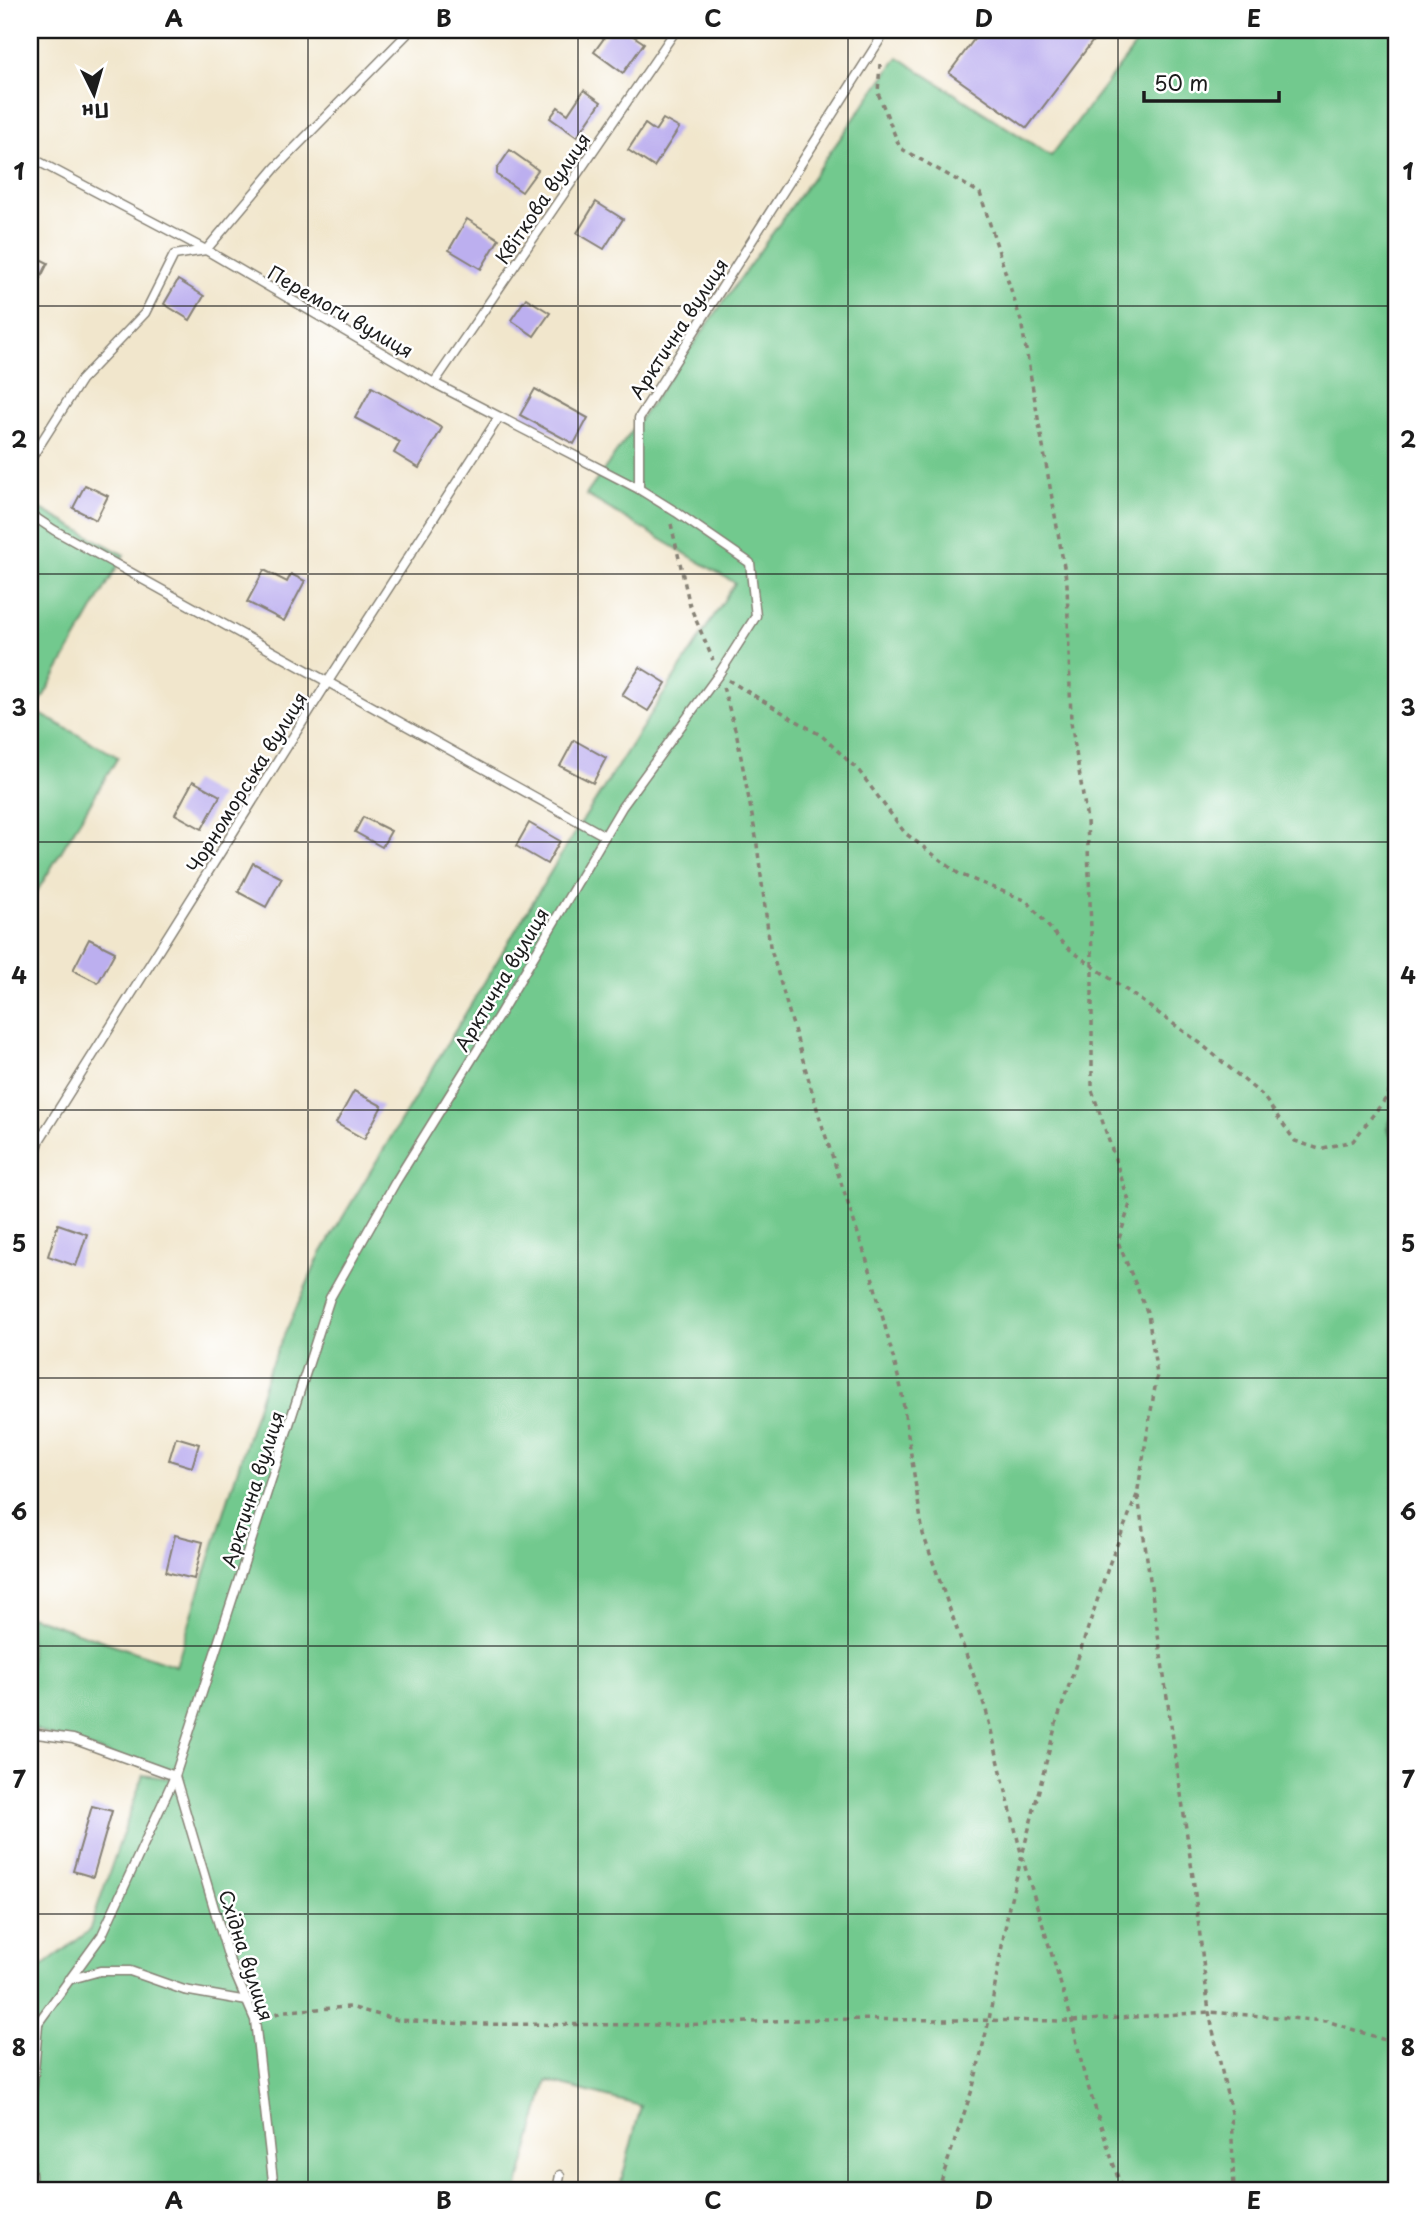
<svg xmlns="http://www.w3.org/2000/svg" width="1427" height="2220" viewBox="0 0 1427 2220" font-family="'Playpen Sans',sans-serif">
  <rect width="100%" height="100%" fill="#fff"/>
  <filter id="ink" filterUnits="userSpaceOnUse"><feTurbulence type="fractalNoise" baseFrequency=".0143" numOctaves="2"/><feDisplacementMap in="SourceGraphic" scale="14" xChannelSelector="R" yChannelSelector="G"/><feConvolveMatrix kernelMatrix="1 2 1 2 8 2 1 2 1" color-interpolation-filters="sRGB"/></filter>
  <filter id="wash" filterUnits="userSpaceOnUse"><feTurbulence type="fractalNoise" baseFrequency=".00686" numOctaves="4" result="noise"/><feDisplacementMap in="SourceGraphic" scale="28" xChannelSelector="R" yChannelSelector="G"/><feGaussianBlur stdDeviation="1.57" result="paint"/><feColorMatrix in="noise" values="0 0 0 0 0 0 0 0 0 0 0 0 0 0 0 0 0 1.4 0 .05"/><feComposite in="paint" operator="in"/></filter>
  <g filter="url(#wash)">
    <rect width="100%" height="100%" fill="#f1e6cc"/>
    <g fill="#72c98e" stroke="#477255" stroke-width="2">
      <path d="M1147,30h250v1079l-10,19 10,18v1044h-778l22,-84 -94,-25 -30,109h-487v-214l59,-45 54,-156 40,5 -153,-52v-112l146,50 93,-297 51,-114 247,-410 168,-262 -149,-88 312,-438 153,99z"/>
      <path d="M30,503l94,52 -89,156 83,46 -88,146z"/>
    </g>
    <path fill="#5dad79" stroke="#3c644a" stroke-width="2" d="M1397,1109v37l-10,-18z"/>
    <g id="blocks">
      <g fill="#bcafef">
        <path d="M610,30h14l20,13 -21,30 -29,-21z"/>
        <path d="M981,30h120l-74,98 -78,-55z"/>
        <path d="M584,90l17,12 -24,35 -27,-19 8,-11 10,7z"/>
        <path d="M663,119l16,9 -25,39 -26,-17 17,-26 10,7z"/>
        <path d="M510,150l28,20 -16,22 -25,-17v-6z"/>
        <path d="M596,202l27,17 -19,30 -27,-16z"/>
        <path d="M467,219l32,20 -18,30 -32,-19z"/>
        <path d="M30,254l18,9 -18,36z"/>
        <path d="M178,280l26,16 -14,24 -26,-16z"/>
        <path d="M526,298l24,15 -16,23 -23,-16z"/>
        <path d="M372,387l70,41 -23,40 -25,-15 6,-11 -45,-24z"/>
        <path d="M535,389l53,29 -14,26 -54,-29z"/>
        <path d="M85,485l23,11 -12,24 -23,-12z"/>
        <path d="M264,570l23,12 4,-8 14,7 -21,40 -37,-19z"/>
        <path d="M640,667l26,16 -18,28 -26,-16z"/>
        <path d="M574,740l32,18 -13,25 -33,-17z"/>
        <path d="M193,781l27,15 -18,33 -27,-15z"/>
        <path d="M363,817l28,14 -9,16 -27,-15z"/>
        <path d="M529,823l31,18 -13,23 -31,-18z"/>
        <path d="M253,863l29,15 -16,29 -28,-15z"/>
        <path d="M89,939l26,13 -17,31 -25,-13z"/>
        <path d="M354,1091l28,15 -18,33 -28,-16z"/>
        <path d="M58,1224l29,10 -11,32 -28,-10z"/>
        <path d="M176,1437l23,7 -7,23 -23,-7z"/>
        <path d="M175,1535l28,7 -9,37 -28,-7z"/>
        <path d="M92,1806l20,5 -19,66 -20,-6z"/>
      </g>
    </g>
  </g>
  <g filter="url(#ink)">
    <use href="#blocks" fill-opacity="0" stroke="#868174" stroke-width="2"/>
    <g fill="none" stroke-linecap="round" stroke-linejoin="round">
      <defs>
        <g id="lane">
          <path d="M30,157l176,93 228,133 205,106"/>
          <path d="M434,383l242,-353"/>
          <path d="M30,460l51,-80 64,-67 29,-58 32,-5 70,-83 135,-137"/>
          <path d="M30,514l24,16 551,306"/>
          <path d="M30,1170l10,-31 287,-456 172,-266"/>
          <path d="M30,1733l43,6 102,37 55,186 25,58 19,170"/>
          <path d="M68,1980l32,-9h30l54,19 63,11"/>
          <path d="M30,2034l72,-99 73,-159 155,-478 65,-115 103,-166 124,-210 97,-133 37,-58 -6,-53 -74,-51 -37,-23v-71l247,-388"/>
          <path d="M30,2120l8,-96"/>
          <path d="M30,2158l2,32"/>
          <path d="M557,2190l3,-15"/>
        </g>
      </defs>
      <use href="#lane" stroke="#868174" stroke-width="11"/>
      <g stroke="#868174" stroke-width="3.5" stroke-dasharray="5 5" stroke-linecap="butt">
        <path d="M880,64l-2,29 22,55 80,45 41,128 46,263 4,138 16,98 5,136v134l38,114 -12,38 30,72 9,61 -20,120 -27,67 -54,162 -47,182 -20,114 -16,67 -35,103"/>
        <path d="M671,524l19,82 23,54"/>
        <path d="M728,680l94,56 37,35 46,62 54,41 68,27 38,45 135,97 63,53 32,45 24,8 34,-8 34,-44 10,-24"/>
        <path d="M723,687l14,49 19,101 14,109 50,173 52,157 29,112 22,146 63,176 36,147 50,164 12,53 38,116"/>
        <path d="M1138,1496l55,381 16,135 22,101 3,77"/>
        <path d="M266,2017l19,-6 65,-4 48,13 68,4 212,1 145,-6 249,2 137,-9 118,9 70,23"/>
      </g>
      <use href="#lane" stroke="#fff" stroke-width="8"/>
    </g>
  </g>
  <path fill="none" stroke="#1c1c1c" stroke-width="2" stroke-opacity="0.55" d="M308,30v2160M578,30v2160M848,30v2160M1118,30v2160M30,306h1367M30,574h1367M30,842h1367M30,1110h1367M30,1378h1367M30,1646h1367M30,1914h1367"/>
  <g text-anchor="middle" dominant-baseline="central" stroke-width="5" stroke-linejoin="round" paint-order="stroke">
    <g font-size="19" fill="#1c1c1c" stroke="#fff">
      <text transform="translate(542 198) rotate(-56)">Квіткова вулиця</text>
      <text transform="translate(341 311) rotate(30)">Перемоги вулиця</text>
      <text transform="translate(678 328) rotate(-57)">Арктична вулиця</text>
      <text transform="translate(246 782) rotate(-58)">Чорноморська вулиця</text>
      <text transform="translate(501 979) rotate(-59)">Арктична вулиця</text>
      <text transform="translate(252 1489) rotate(-72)">Арктична вулиця</text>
      <text transform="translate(247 1955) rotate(72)">Східна вулиця</text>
    </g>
  </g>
  <rect width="1427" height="2220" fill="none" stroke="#fff" stroke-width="77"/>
  <g transform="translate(94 94) rotate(175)" stroke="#ffffff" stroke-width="5" paint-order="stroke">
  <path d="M0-5L12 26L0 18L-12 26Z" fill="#1c1c1c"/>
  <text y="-10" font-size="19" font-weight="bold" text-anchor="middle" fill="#1c1c1c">Пн</text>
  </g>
  <path d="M1144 91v10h135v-10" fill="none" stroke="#1c1c1c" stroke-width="3.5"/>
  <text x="1154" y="91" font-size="21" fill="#1c1c1c" stroke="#ffffff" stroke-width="5" paint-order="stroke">50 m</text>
  <rect x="38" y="38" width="1350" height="2144" fill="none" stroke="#1c1c1c" stroke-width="2.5"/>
  <g font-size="23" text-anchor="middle" font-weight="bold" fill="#1c1c1c">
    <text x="174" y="27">A</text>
    <text x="444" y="27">B</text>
    <text x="713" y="27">C</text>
    <text x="984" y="27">D</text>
    <text x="1254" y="27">E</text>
    <text x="19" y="180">1</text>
    <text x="1408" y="180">1</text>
    <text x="19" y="448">2</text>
    <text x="1408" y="448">2</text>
    <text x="19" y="716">3</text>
    <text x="1408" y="716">3</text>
    <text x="19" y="984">4</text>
    <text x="1408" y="984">4</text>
    <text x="19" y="1252">5</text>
    <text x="1408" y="1252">5</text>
    <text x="19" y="1520">6</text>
    <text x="1408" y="1520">6</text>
    <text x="19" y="1788">7</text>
    <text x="1408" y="1788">7</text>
    <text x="19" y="2056">8</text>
    <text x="1408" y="2056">8</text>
    <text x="174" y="2209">A</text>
    <text x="444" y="2209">B</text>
    <text x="713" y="2209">C</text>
    <text x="984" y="2209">D</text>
    <text x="1254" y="2209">E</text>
  </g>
</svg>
